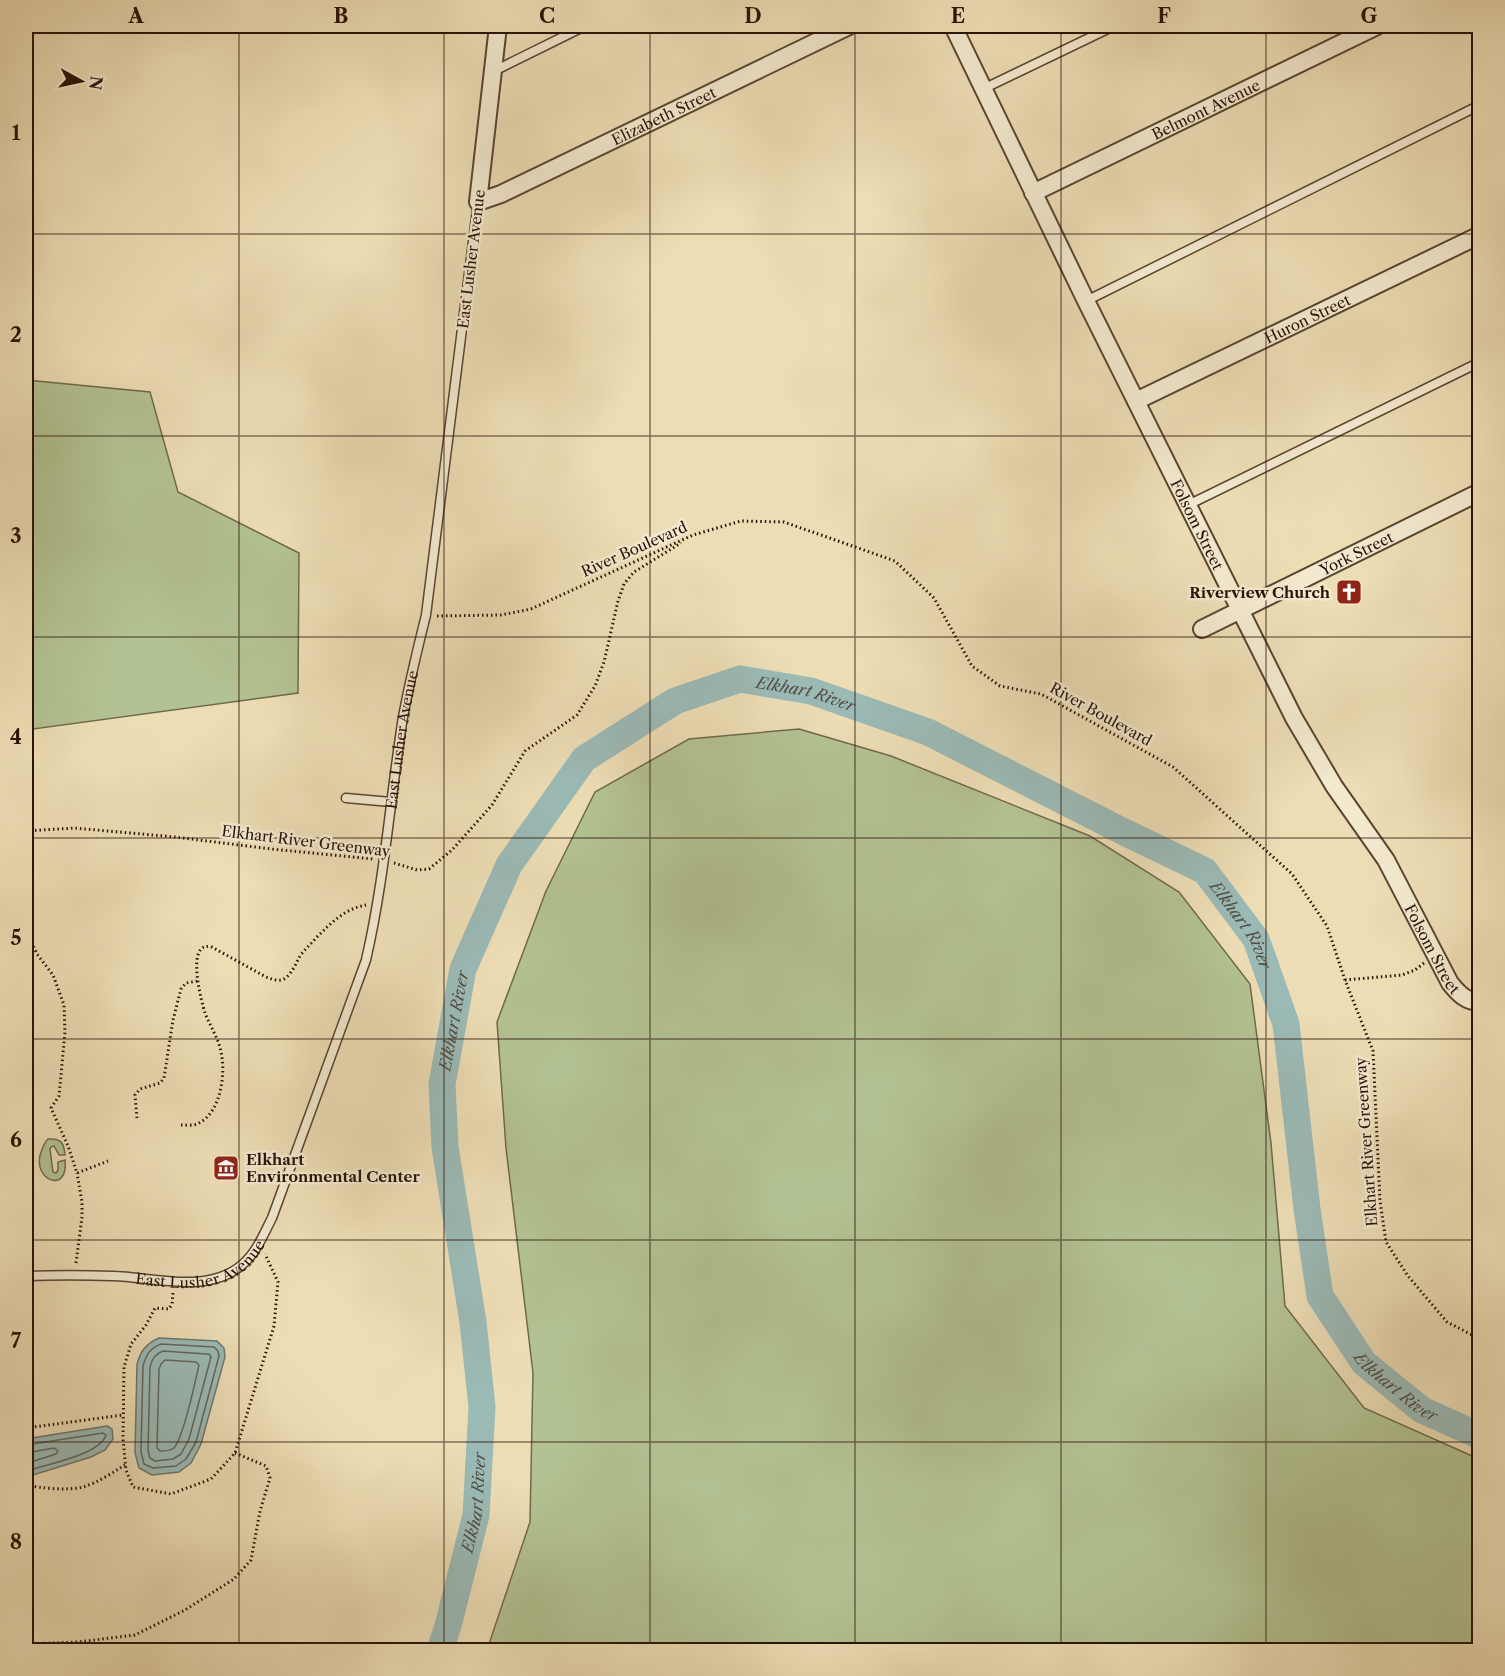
<svg xmlns="http://www.w3.org/2000/svg" width="1505" height="1676" viewBox="0 0 1505 1676" font-family="'Libre Caslon Text',serif">
  <rect width="100%" height="100%" fill="#edddb5"/>
  <filter id="stains"><feTurbulence type="fractalNoise" baseFrequency=".00333" numOctaves="4"/><feColorMatrix values="0 0 0 0 .2 0 0 0 0 .09 0 0 0 0 .02 0 0 0 .5 -.17"/></filter>
  <radialGradient id="worn" r=".72"><stop offset=".6" stop-color="#630" stop-opacity="0"/><stop offset="1" stop-color="#630" stop-opacity=".3"/></radialGradient>
  <g fill="#b3c292" stroke="#6e6a4c" stroke-width="1.5">
    <path d="M26,380l124,12 28,100 121,61 -1,140 -272,37z"/>
    <path d="M799,729l92,27 199,80 89,56 71,92 21,159 14,163 79,102 115,51v191h-992l43,-128 3,-149 -27,-225 -9,-126 49,-131 49,-99 94,-53z"/>
    <path d="M48,1139c13,-1 16,4 17,16h-6l-5,-9 -3,1 -1,2 3,23 3,1 2,-3v-8l7,-2c4,35 -34,20 -24,-8 2,-5 3,-9 7,-13z"/>
  </g>
  <g fill="#9bbab6" stroke="#6d7770" stroke-width="1.5">
    <path d="M159,1338l58,3 7,7 1,9 -24,87 -10,19 -12,9 -27,3 -13,-7 -4,-15 2,-88c3,-14 9,-21 22,-27z"/>
    <path d="M107,1426l5,3 1,10 -8,11 -14,7 -58,18 -7,-3v-33z"/>
  </g>
  <g fill="none" stroke-linecap="round" stroke-linejoin="round">
    <g stroke="#62665e" stroke-width="1.5">
      <path d="M161,1344l53,3 4,4 1,5 -23,86 -10,17 -10,7 -23,2 -9,-4 -3,-12 2,-86c3,-11 7,-18 18,-22z"/>
      <path d="M163,1351l43,3h3l2,3 -22,82 -8,15 -8,5 -18,2 -5,-3 -2,-7 2,-84c2,-8 5,-13 13,-16z"/>
      <path d="M165,1360l31,2 3,3c-4,17 -15,72 -25,83 -4,3 -9,3 -14,3l-3,-3 2,-79 2,-5z"/>
      <path d="M26,1445l77,-12 3,2c-6,19 -54,28 -72,34l-8,-2"/>
      <path d="M26,1453l28,-5 4,3 -2,3 -22,7 -8,-1"/>
    </g>
    <path stroke="#9bbab6" stroke-width="27" id="s1" d="M440,1650l8,-24 28,-111 6,-108 -9,-85 -28,-175 -3,-63 21,-115 46,-104 75,-106 91,-58 65,-22 71,12 117,41 192,98 85,41 51,68 30,85 21,185 13,87 44,67 58,47 58,26"/>
    <defs>
      <g id="service">
        <path d="M494,71l91,-45"/>
        <path d="M983,89l131,-63"/>
        <path d="M1086,301l394,-196"/>
        <path d="M1188,505l292,-143"/>
        <path d="M346,798l45,4"/>
        <path id="s2" d="M26,1276c29,-1 58,-1 87,0 41,1 95,19 130,-12 14,-12 21,-31 29,-46l94,-258c18,-78 24,-158 36,-237 6,-36 15,-72 24,-108l52,-413"/>
      </g>
      <g id="minor">
        <path id="s3" d="M498,26l-20,176 23,-8 348,-168"/>
        <path id="s4" d="M953,26l133,275 208,417 40,68 52,74 64,123c8,10 16,19 30,19"/>
        <path id="s5" d="M1033,193l344,-167"/>
        <path id="s6" d="M1136,401l344,-166"/>
        <path id="s7" d="M1202,629l278,-137"/>
      </g>
    </defs>
    <use href="#service" stroke="#5a4532" stroke-width="11"/>
    <use href="#minor" stroke="#5a4532" stroke-width="20"/>
    <g stroke="#291207" stroke-width="3" stroke-dasharray="1.5 3" stroke-linecap="butt">
      <path d="M437,616l64,-1 30,-6 162,-74 48,-14 43,1 111,39 39,37 38,68 28,20 41,8 132,73 119,107 35,52 18,54 28,71 7,150 6,41 22,34 39,46 33,17"/>
      <path d="M26,831l48,-3 101,9 96,12 102,10"/>
      <path d="M394,863l23,7 12,-1 23,-19 40,-45 33,-54 52,-36 18,-29 9,-24 14,-61 6,-17 10,-12 47,-29"/>
      <path d="M26,903l2,-14"/>
      <path d="M26,930l11,24 16,21 11,30 1,27 -6,64 -8,12 17,38 9,27 31,-12"/>
      <path d="M1345,980l57,-5 13,-5 9,-7"/>
      <path d="M137,1118l-2,-23 5,-6 20,-6 4,-5 9,-58 8,-31 5,-6 12,-2"/>
      <path d="M181,1125c6,0 13,1 18,-2 22,-11 27,-50 22,-71 -3,-15 -11,-26 -16,-39 -4,-13 -14,-53 -4,-64 3,-3 5,-2 9,-3l56,31c6,2 12,5 18,2 8,-5 12,-16 16,-23 5,-7 11,-12 16,-18 15,-15 28,-29 50,-33"/>
      <path d="M76,1263l6,-46v-15l-5,-29"/>
      <path d="M173,1293l-1,11 -3,5 -14,-1 -9,17 -15,19 -7,23 -1,72 3,31 7,17 38,7 40,-15 24,-26 39,-127 4,-44 -13,-28"/>
      <path d="M26,1428l97,-13"/>
      <path d="M26,1485c15,3 41,6 57,2 14,-4 29,-14 42,-22"/>
      <path d="M26,1644l52,-2 57,-7 50,-25 49,-31 17,-19 9,-49 10,-33 -4,-12 -31,-13"/>
    </g>
    <use href="#service" stroke="#f3e9cf" stroke-width="8"/>
    <use href="#minor" stroke="#f3e9cf" stroke-width="16"/>
  </g>
  <path fill="none" stroke="#291207" stroke-width="1.5" stroke-opacity="0.55" d="M239,26v1624M444,26v1624M650,26v1624M855,26v1624M1061,26v1624M1266,26v1624M26,234h1454M26,436h1454M26,637h1454M26,838h1454M26,1039h1454M26,1240h1454M26,1442h1454"/>
  <defs>
    <symbol id="church-square" viewBox="-11 -11 22 22"><rect x="-9" y="-9" width="18" height="18" rx="4" fill="#8f2418" stroke="#f3e9cf"/><path d="M-1.2-6h2.4v3.5h3.3v2.4h-3.3V6h-2.4V-.1h-3.3v-2.4h3.3Z" fill="#fff"/></symbol>
    <symbol id="museum-square" viewBox="-11 -11 22 22"><rect x="-9" y="-9" width="18" height="18" rx="4" fill="#8f2418" stroke="#f3e9cf"/><path d="M0-6L6-3V-2H-6V-3ZM-5-1h2V3h-2ZM-1-1h2V3h-2ZM3-1h2V3H3ZM-6 4H6V6H-6Z" fill="#fff"/></symbol>
  </defs>
  <g fill-rule="evenodd">
    <use href="#church-square" x="1334" y="577" width="30" height="30"/>
    <use href="#museum-square" x="211" y="1153" width="30" height="30"/>
  </g>
  <g text-anchor="middle" dominant-baseline="central" stroke-width="5" stroke-linejoin="round" paint-order="stroke">
    <g font-size="15" fill="#291207" stroke="#f3e9cf">
      <text stroke="none"><textPath href="#s5" startOffset="192">Belmont Avenue</textPath></text>
      <text stroke="none"><textPath href="#s3" startOffset="382">Elizabeth Street</textPath></text>
      <text transform="translate(471 259) rotate(-83)">East Lusher Avenue</text>
      <text stroke="none"><textPath href="#s6" startOffset="190">Huron Street</textPath></text>
      <text stroke="none"><textPath href="#s4" startOffset="555">Folsom Street</textPath></text>
      <text transform="translate(634 549) rotate(-24)">River Boulevard</text>
      <text stroke="none"><textPath href="#s7" startOffset="172">York Street</textPath></text>
      <text transform="translate(1101 714) rotate(29)">River Boulevard</text>
      <text stroke="none"><textPath href="#s2" startOffset="774">East Lusher Avenue</textPath></text>
      <text transform="translate(306 841) rotate(7)">Elkhart River Greenway</text>
      <text stroke="none"><textPath href="#s4" startOffset="1041">Folsom Street</textPath></text>
      <text transform="translate(1366 1142) rotate(-94)">Elkhart River Greenway</text>
      <text stroke="none"><textPath href="#s2" startOffset="180">East Lusher Avenue</textPath></text>
    </g>
    <g font-size="15" font-weight="bold" fill="#291207" stroke="#f3e9cf" text-anchor="end">
      <text x="1330" y="592">Riverview Church</text>
      <text x="246" y="1159" text-anchor="start">Elkhart<tspan x="246" dy="17">Environmental Center</tspan></text>
    </g>
    <g font-size="16" font-style="italic" fill="#514d44" stroke="#f3e9cf">
      <text stroke="none"><textPath href="#s1" startOffset="1178">Elkhart River</textPath></text>
      <text stroke="none"><textPath href="#s1" startOffset="1682">Elkhart River</textPath></text>
      <text stroke="none"><textPath href="#s1" startOffset="638">Elkhart River</textPath></text>
      <text stroke="none"><textPath href="#s1" startOffset="2186">Elkhart River</textPath></text>
      <text stroke="none"><textPath href="#s1" startOffset="152">Elkhart River</textPath></text>
    </g>
  </g>
  <rect width="1505" height="1676" fill="none" stroke="#edddb5" stroke-width="66"/>
  <g transform="translate(81 81) rotate(98)" stroke="#f3e9cf" stroke-width="4.5" paint-order="stroke">
  <path d="M0-4.5L10 22L0 15L-10 22Z" fill="#291207"/>
  <text y="-9" font-size="16" font-weight="bold" text-anchor="middle" fill="#291207">N</text>
  </g>
  <rect x="33" y="33" width="1439" height="1610" fill="none" stroke="#291207" stroke-width="2"/>
  <g font-size="20" text-anchor="middle" font-weight="bold" fill="#291207">
    <text x="136" y="23">A</text>
    <text x="341" y="23">B</text>
    <text x="547" y="23">C</text>
    <text x="753" y="23">D</text>
    <text x="958" y="23">E</text>
    <text x="1164" y="23">F</text>
    <text x="1369" y="23">G</text>
    <text x="16" y="140">1</text>
    <text x="16" y="342">2</text>
    <text x="16" y="543">3</text>
    <text x="16" y="744">4</text>
    <text x="16" y="945">5</text>
    <text x="16" y="1147">6</text>
    <text x="16" y="1348">7</text>
    <text x="16" y="1549">8</text>
  </g>
  <rect width="100%" height="100%" filter="url(#stains)"/>
  <rect width="100%" height="100%" fill="url(#worn)"/>
</svg>
